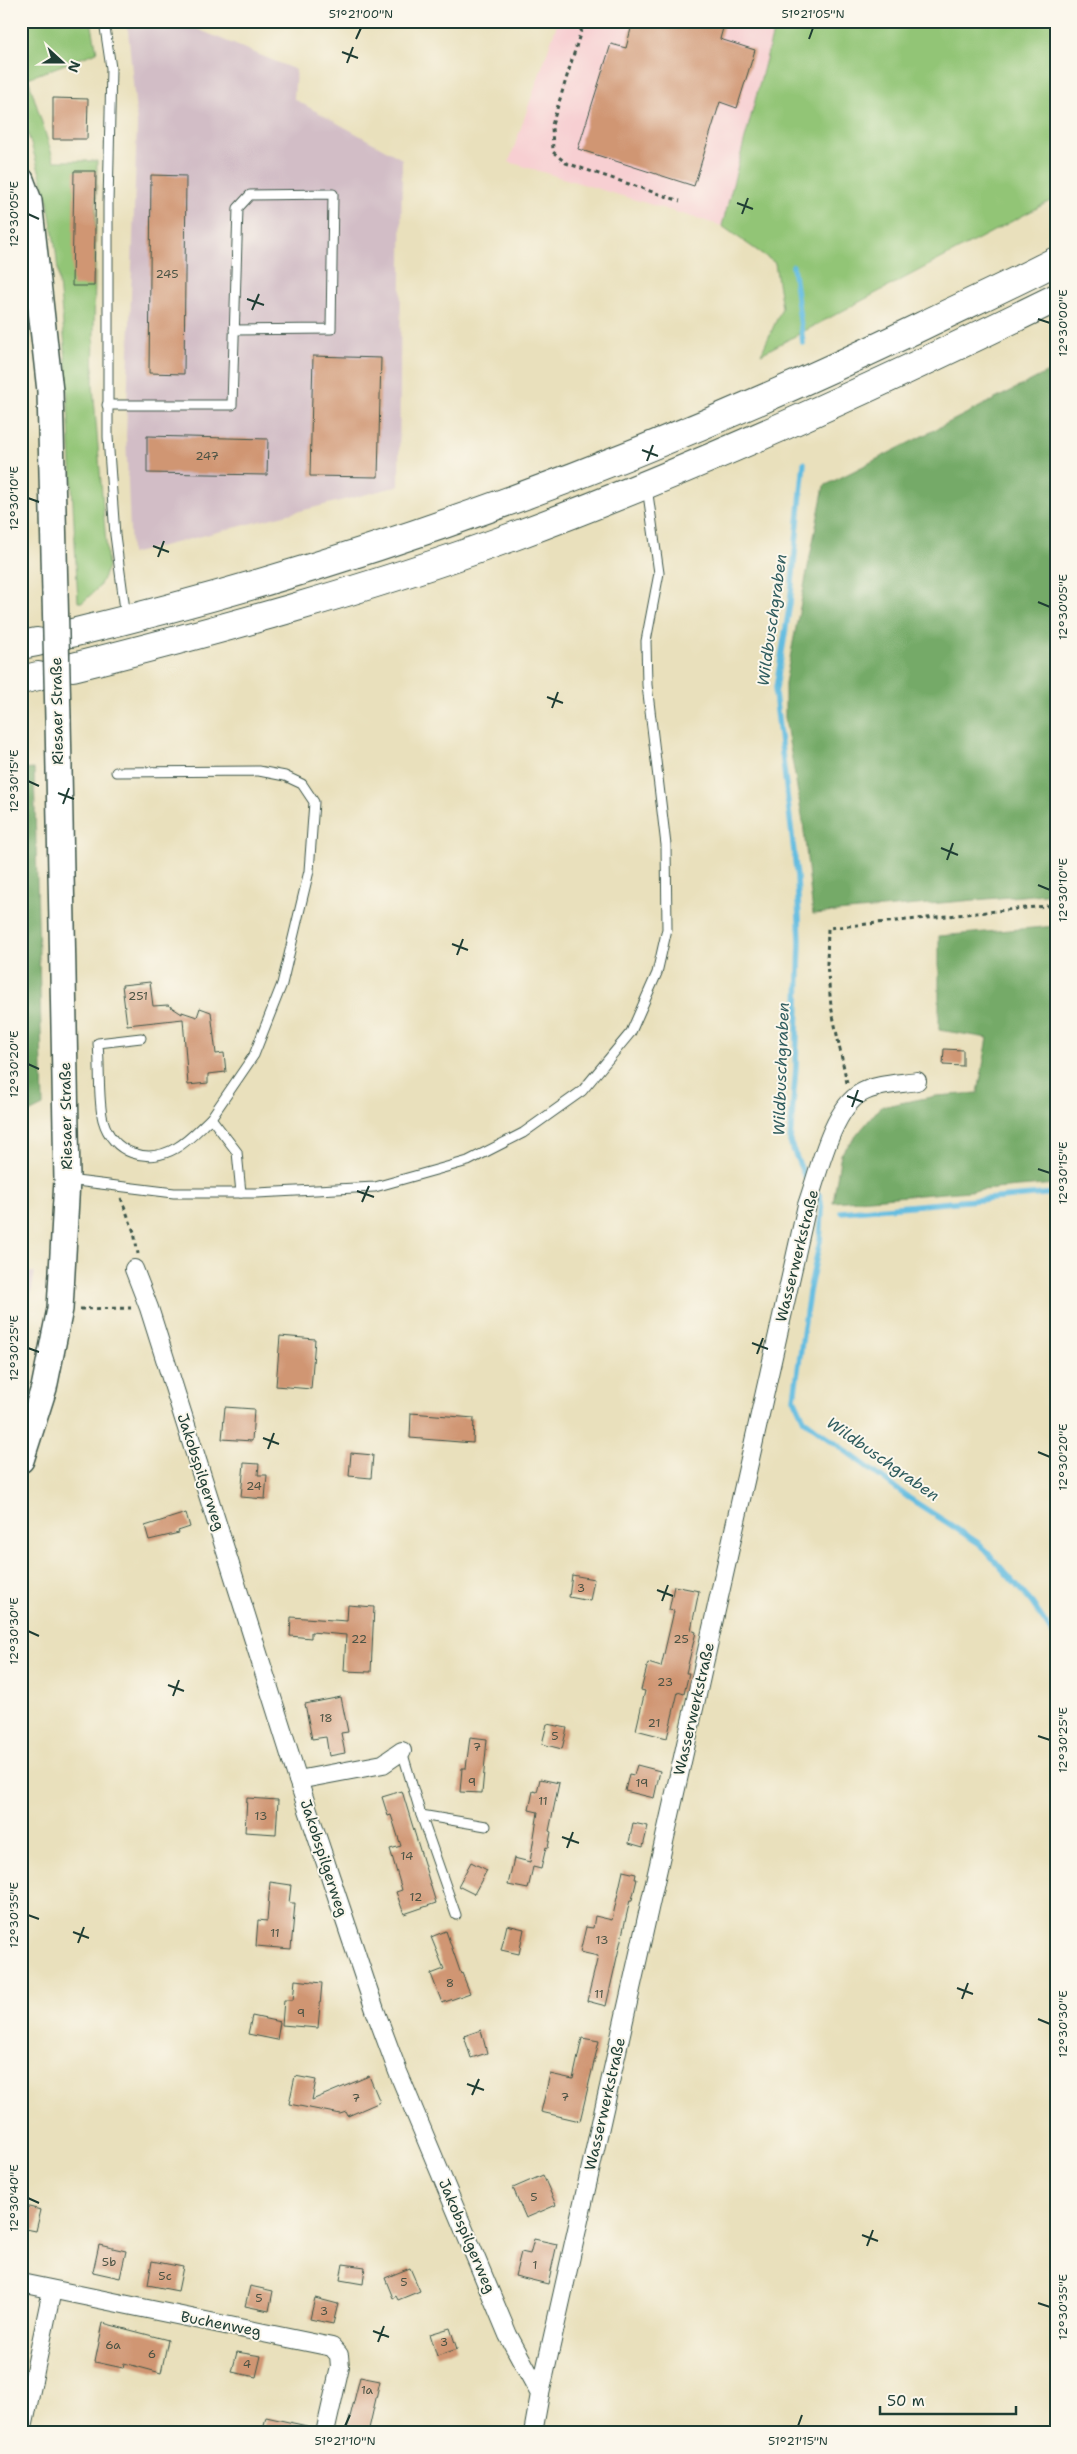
<svg xmlns="http://www.w3.org/2000/svg" width="1077" height="2454" viewBox="0 0 1077 2454" font-family="'Shantell Sans',sans-serif">
  <rect width="100%" height="100%" fill="#fbf7ec"/>
  <filter id="ink" filterUnits="userSpaceOnUse"><feTurbulence type="fractalNoise" baseFrequency=".02" numOctaves="2"/><feDisplacementMap in="SourceGraphic" scale="10" xChannelSelector="R" yChannelSelector="G"/><feConvolveMatrix kernelMatrix="1 2 1 2 8 2 1 2 1" color-interpolation-filters="sRGB"/></filter>
  <filter id="wash" filterUnits="userSpaceOnUse"><feTurbulence type="fractalNoise" baseFrequency=".0096" numOctaves="4" result="noise"/><feDisplacementMap in="SourceGraphic" scale="20" xChannelSelector="R" yChannelSelector="G"/><feGaussianBlur stdDeviation="1.12" result="paint"/><feColorMatrix in="noise" values="0 0 0 0 0 0 0 0 0 0 0 0 0 0 0 0 0 1.4 0 .05"/><feComposite in="paint" operator="in"/></filter>
  <g filter="url(#wash)">
    <rect width="100%" height="100%" fill="#e9e0bc"/>
    <path fill="#f7cfd2" d="M558,21h218l-54,205 -213,-64z"/>
    <g fill="#d2bdc6">
      <path d="M122,21h56l118,49 -2,29 108,60 -3,327 -268,68 -5,-118 11,-312 -9,-94z"/>
      <path d="M35,1272l-14,79v-78z"/>
    </g>
    <g fill="#92c576" stroke="#588155">
      <path d="M21,21h70l6,31 -69,26 26,83h43l-4,225 15,181 -9,20 -16,15h-5l-13,-256 -9,-95 -9,-54 -26,-86z"/>
      <path d="M776,21h280v177l-295,156 21,-46 -7,-45 -53,-37z"/>
    </g>
    <g fill="#75aa67" stroke="#4a744e">
      <path d="M1056,368v525l-243,21 -10,-92 -18,-103v-36l39,-197z"/>
      <path d="M34,769l9,337 -14,7 -8,-170v-173z"/>
      <path d="M1056,926v258l-223,18 8,-48 39,-47 56,-11 42,-3 10,-55 -49,-8v-94z"/>
    </g>
    <g fill="none" stroke-linecap="round" stroke-linejoin="round">
      <g stroke="#62bce0" stroke-width="5.5">
        <path d="M793,266l10,77"/>
        <path d="M804,463l-14,140 -15,91 22,183 3,64 -4,126 -6,75 14,33 6,8"/>
        <path d="M815,1190l5,6 2,15 -2,30 -11,51 -15,106 10,22 105,78 71,46 52,59 24,36"/>
        <path d="M841,1212l215,-19"/>
      </g>
    </g>
    <g id="blocks">
      <g fill="#d09673">
        <path d="M633,21h92l-5,18 35,11 -18,58 -17,-6 -26,84 -116,-37 33,-105 15,4z"/>
        <path d="M53,98l35,1 -1,40h-34z"/>
        <path d="M74,171h22l-2,115h-22z"/>
        <path d="M151,175l35,1 -2,198 -35,-1z"/>
        <path d="M313,356l68,2 -3,119 -68,-1z"/>
        <path d="M147,436l121,3 -1,36 -120,-2z"/>
        <path d="M150,982l3,24 15,-1 14,9v-2l15,5 3,-9 11,4 5,42 8,-1 2,19 -18,2v9l-20,2 -5,-66 -56,6 -5,-40z"/>
        <path d="M944,1049l19,1v16l-20,-1z"/>
        <path d="M280,1336l35,3 -4,50 -35,-3z"/>
        <path d="M225,1407l29,2 -2,32 -30,-2z"/>
        <path d="M411,1413l63,5 -1,25 -63,-5z"/>
        <path d="M351,1453l22,2 -2,23 -22,-2z"/>
        <path d="M244,1463l15,1 -1,11h9l-2,24 -24,-2z"/>
        <path d="M186,1513l4,14 -12,4 1,2 -30,7 -4,-14z"/>
        <path d="M572,1575l22,4 -4,22 -21,-4z"/>
        <path d="M674,1586l25,5 -8,39 5,2 -10,41h3l-5,21 -6,-2 -11,46 -31,-8 9,-39 -4,-1 7,-27 13,4 13,-56 -5,-1z"/>
        <path d="M348,1605l26,2 -3,65 -27,-1 2,-36 -35,-3v6l-21,-2 1,-19 56,4z"/>
        <path d="M341,1697l7,35 -7,1 4,20 -16,3 -3,-19 -14,2 -7,-35z"/>
        <path d="M547,1724l20,4 -5,21 -20,-5z"/>
        <path d="M470,1737l17,2 -5,54 -22,-1 2,-24h4z"/>
        <path d="M637,1765l23,6 -6,27 -29,-7 4,-17 5,1z"/>
        <path d="M540,1779l19,4 -10,48 2,1 -3,16 -2,-1 -5,22 -8,-2 -5,22 -20,-4 6,-27 16,4 8,-50 -9,-2 4,-19 4,1z"/>
        <path d="M402,1791l34,112 -32,11 -8,-22 6,-2 -12,-41 11,-3 -10,-31 -3,1 -6,-19z"/>
        <path d="M247,1798l31,2 -2,34 -31,-2z"/>
        <path d="M633,1823l15,3 -5,21 -14,-4z"/>
        <path d="M471,1862l16,8 -13,24 -16,-8z"/>
        <path d="M623,1871l13,3 -1,5h2l-5,21h-2l-24,106 -19,-5 11,-45 -18,-4 6,-25 7,1 2,-12 17,4z"/>
        <path d="M270,1882l21,3 -2,18h6l-4,46 -35,-3 2,-26 9,1z"/>
        <path d="M507,1925l17,4 -5,25 -18,-4z"/>
        <path d="M446,1931l15,43 1,-1 8,20 -28,10 -11,-29 13,-5 -13,-32z"/>
        <path d="M295,1980l27,3 -4,45 -36,-3 2,-25h9z"/>
        <path d="M252,2016l28,6 -3,18 -29,-6z"/>
        <path d="M481,2030l6,23 -16,5 -7,-22z"/>
        <path d="M582,2038l17,3 -19,80 -39,-9 9,-38 23,5z"/>
        <path d="M295,2076l21,4 -4,20 57,-24 11,26 -32,14 -2,-4 -6,2 -51,-10z"/>
        <path d="M543,2175l13,30 -30,13 -13,-30z"/>
        <path d="M21,2205l20,5 -5,21 -15,-3z"/>
        <path d="M534,2239l23,5 -9,40 -33,-8 6,-24 9,2z"/>
        <path d="M99,2245l27,6 -6,27 -27,-6z"/>
        <path d="M152,2261l31,6 -5,24 -30,-6z"/>
        <path d="M343,2264l22,3 -2,17 -23,-4z"/>
        <path d="M410,2268l10,23 -22,9 -2,-4 -3,2 -8,-20z"/>
        <path d="M250,2286l23,5 -4,20 -24,-5z"/>
        <path d="M315,2298l23,6 -5,20 -23,-5z"/>
        <path d="M103,2323l65,17 -7,33 -37,-10 -1,5 -28,-6z"/>
        <path d="M450,2328l7,21 -20,7 -7,-22z"/>
        <path d="M237,2352l24,4 -5,21 -24,-5z"/>
        <path d="M360,2377l20,4 -12,52h-22z"/>
        <path d="M266,2417l41,9 -1,7h-44z"/>
      </g>
    </g>
  </g>
  <g filter="url(#ink)">
    <use href="#blocks" fill-opacity="0" stroke="#3d5548" stroke-width="1"/>
    <g fill="none" stroke-linecap="round" stroke-linejoin="round">
      <defs>
        <g id="service">
          <path d="M104,21l7,47 -3,136v233l7,98 11,82"/>
          <path d="M107,405h125l6,-197 12,-13 83,-1 -2,135 -97,1"/>
          <path d="M116,772l143,-1 26,5 17,8 12,18 -5,69 -27,113 -28,71 -43,63"/>
          <path d="M141,1038l-43,5c2,21 0,59 5,77 9,33 44,45 73,28 13,-7 24,-20 35,-30l26,34 4,41"/>
          <path d="M68,1180l106,13h83l118,-6 93,-26 55,-28 59,-42 49,-59 26,-59 10,-44 -1,-84 -19,-160 -1,-44 13,-68 -12,-86"/>
          <path d="M402,1751l19,64 35,100"/>
          <path d="M421,1815l65,11"/>
        </g>
        <g id="minor">
          <path d="M134,1269l15,39 149,472 77,230 23,62 110,263 32,59 -7,39"/>
          <path d="M298,1780l85,-16 19,-13"/>
          <path d="M21,2283l311,64 7,8 1,12 -15,66"/>
          <path d="M540,2394l267,-1189c11,-31 25,-96 54,-112 16,-9 38,-9 56,-12"/>
          <path d="M22,2433l30,-143"/>
        </g>
        <g id="secondary">
          <path d="M21,180l8,21 21,190 5,202"/>
          <path d="M21,1460l23,-72 16,-79 7,-129 -9,-461"/>
        </g>
        <g id="motorway">
          <path d="M72,633c294,-70 578,-176 850,-307 45,-22 90,-42 134,-65"/>
          <path d="M21,645l16,-3"/>
          <path d="M73,667c147,-37 293,-77 436,-129 187,-69 368,-152 547,-240"/>
          <path d="M21,680l17,-4"/>
        </g>
      </defs>
      <use href="#service" stroke="#3d5548" stroke-width="11"/>
      <use href="#minor" stroke="#3d5548" stroke-width="20"/>
      <use href="#secondary" stroke="#3d5548" stroke-width="28"/>
      <use href="#motorway" stroke="#3d5548" stroke-width="30"/>
      <g stroke="#3d5548" stroke-width="3" stroke-dasharray="4 4" stroke-linecap="butt">
        <path d="M584,21l-32,104 1,27 13,11 114,38"/>
        <path d="M847,1083l-16,-77 -4,-42 1,-36 228,-23"/>
        <path d="M121,1198l13,34 4,22"/>
        <path d="M80,1309l51,-1"/>
      </g>
      <use href="#service" stroke="#fff" stroke-width="9"/>
      <use href="#minor" stroke="#fff" stroke-width="18"/>
      <use href="#secondary" stroke="#fff" stroke-width="25"/>
      <use href="#motorway" stroke="#fff" stroke-width="28"/>
      <defs>
        <path id="secondary-bridge" d="M55,593l3,126"/>
      </defs>
      <use href="#secondary-bridge" stroke="#3d5548" stroke-width="28" stroke-linecap="butt"/>
      <use href="#secondary-bridge" stroke="#fff" stroke-width="25"/>
    </g>
  </g>
  <path fill="none" stroke="#1f3d34" stroke-width="2" d="M356,39l5,-11M809,39l4,-11M342,52l16,6M347,63l6,-16M737,203l16,6M28,214l11,5M742,214l6,-16M247,299l17,6M252,310l7,-16M1038,319l12,4M642,450l16,6M647,461l6,-16M28,498l11,4M153,546l16,6M158,557l6,-16M1038,602l12,5M547,697l16,6M552,708l6,-16M28,781l11,5M58,793l16,6M63,804l6,-16M941,848l17,7M947,860l6,-17M1038,885l12,5M452,944l16,6M457,955l6,-16M28,1064l11,5M847,1096l16,6M852,1107l6,-17M1038,1169l12,4M357,1191l17,6M362,1202l7,-16M752,1343l16,6M28,1348l11,4M757,1354l6,-16M263,1438l16,6M268,1449l6,-16M1038,1452l12,5M657,1590l16,6M662,1601l6,-16M28,1631l11,5M168,1685l16,6M173,1696l6,-16M1038,1736l12,4M562,1837l17,6M567,1848l6,-16M28,1915l11,4M73,1932l16,6M78,1943l6,-16M957,1988l16,6M962,1999l6,-16M1038,2019l12,5M467,2084l17,6M472,2095l7,-16M28,2198l11,5M862,2235l16,6M867,2246l6,-16M1038,2303l12,4M373,2331l16,6M378,2342l6,-16M345,2426l5,-11M798,2426l4,-11"/>
  <g text-anchor="middle" dominant-baseline="central" stroke-width="4" stroke-linejoin="round" paint-order="stroke">
    <g font-size="12" fill="#4b5344">
      <text x="167" y="274">245</text>
      <text x="207" y="456">247</text>
      <text x="138" y="996">251</text>
      <text x="254" y="1486">24</text>
      <text x="581" y="1588">3</text>
      <text x="359" y="1639">22</text>
      <text x="681" y="1639">25</text>
      <text x="665" y="1682">23</text>
      <text x="326" y="1718">18</text>
      <text x="654" y="1723">21</text>
      <text x="555" y="1736">5</text>
      <text x="477" y="1747">7</text>
      <text x="472" y="1782">9</text>
      <text x="642" y="1783">19</text>
      <text x="543" y="1801">11</text>
      <text x="261" y="1816">13</text>
      <text x="407" y="1856">14</text>
      <text x="416" y="1897">12</text>
      <text x="275" y="1933">11</text>
      <text x="602" y="1940">13</text>
      <text x="450" y="1983">8</text>
      <text x="599" y="1994">11</text>
      <text x="301" y="2013">9</text>
      <text x="565" y="2097">7</text>
      <text x="356" y="2098">7</text>
      <text x="534" y="2197">5</text>
      <text x="109" y="2262">5b</text>
      <text x="535" y="2265">1</text>
      <text x="165" y="2276">5c</text>
      <text x="404" y="2282">5</text>
      <text x="259" y="2298">5</text>
      <text x="324" y="2311">3</text>
      <text x="444" y="2342">3</text>
      <text x="113" y="2345">6a</text>
      <text x="152" y="2354">6</text>
      <text x="247" y="2364">4</text>
      <text x="367" y="2390">1a</text>
    </g>
    <g font-size="15" fill="#1f3d34" stroke="#fbf7ec">
      <text transform="translate(57 711) rotate(-91)">Riesaer Straße</text>
      <text transform="translate(66 1116) rotate(-91)">Riesaer Straße</text>
      <text transform="translate(797 1256) rotate(-76)">Wasserwerkstraße</text>
      <text transform="translate(201 1472) rotate(72)">Jakobspilgerweg</text>
      <text transform="translate(694 1709) rotate(-77)">Wasserwerkstraße</text>
      <text transform="translate(324 1858) rotate(72)">Jakobspilgerweg</text>
      <text transform="translate(605 2104) rotate(-77)">Wasserwerkstraße</text>
      <text transform="translate(467 2236) rotate(67)">Jakobspilgerweg</text>
      <text transform="translate(221 2324) rotate(11)">Buchenweg</text>
    </g>
    <g font-size="16" font-style="italic" fill="#305d5f" stroke="#fbf7ec">
      <text transform="translate(772 620) rotate(-82)">Wildbuschgraben</text>
      <text transform="translate(781 1069) rotate(-88)">Wildbuschgraben</text>
      <text transform="translate(883 1459) rotate(35)">Wildbuschgraben</text>
    </g>
  </g>
  <rect width="1077" height="2454" fill="none" stroke="#fbf7ec" stroke-width="55"/>
  <g transform="translate(62 62) rotate(111)" stroke="#fbf7ec" stroke-width="4" paint-order="stroke">
  <path d="M0-4L9 19L0 12L-9 19Z" fill="#1f3d34"/>
  <text y="-8" font-size="14" font-weight="bold" text-anchor="middle" fill="#1f3d34">N</text>
  </g>
  <path d="M880 2406v8h136v-8" fill="none" stroke="#1f3d34" stroke-width="2.5"/>
  <text x="887" y="2406" font-size="15" fill="#1f3d34" stroke="#fbf7ec" stroke-width="4" paint-order="stroke">50 m</text>
  <rect x="28" y="28" width="1022" height="2398" fill="none" stroke="#1f3d34" stroke-width="2"/>
  <g font-size="12" text-anchor="middle" fill="#1f3d34">
    <text x="361" y="18">51°21'00"N</text>
    <text x="813" y="18">51°21'05"N</text>
    <text transform="translate(14 214) rotate(-90)" y="4">12°30'05"E</text>
    <text transform="translate(1063 323) rotate(-90)" y="4">12°30'00"E</text>
    <text transform="translate(14 498) rotate(-90)" y="4">12°30'10"E</text>
    <text transform="translate(1063 607) rotate(-90)" y="4">12°30'05"E</text>
    <text transform="translate(14 781) rotate(-90)" y="4">12°30'15"E</text>
    <text transform="translate(1063 890) rotate(-90)" y="4">12°30'10"E</text>
    <text transform="translate(14 1064) rotate(-90)" y="4">12°30'20"E</text>
    <text transform="translate(1063 1173) rotate(-90)" y="4">12°30'15"E</text>
    <text transform="translate(14 1348) rotate(-90)" y="4">12°30'25"E</text>
    <text transform="translate(1063 1457) rotate(-90)" y="4">12°30'20"E</text>
    <text transform="translate(14 1631) rotate(-90)" y="4">12°30'30"E</text>
    <text transform="translate(1063 1740) rotate(-90)" y="4">12°30'25"E</text>
    <text transform="translate(14 1915) rotate(-90)" y="4">12°30'35"E</text>
    <text transform="translate(1063 2024) rotate(-90)" y="4">12°30'30"E</text>
    <text transform="translate(14 2198) rotate(-90)" y="4">12°30'40"E</text>
    <text transform="translate(1063 2307) rotate(-90)" y="4">12°30'35"E</text>
    <text x="345" y="2445">51°21'10"N</text>
    <text x="798" y="2445">51°21'15"N</text>
  </g>
</svg>
